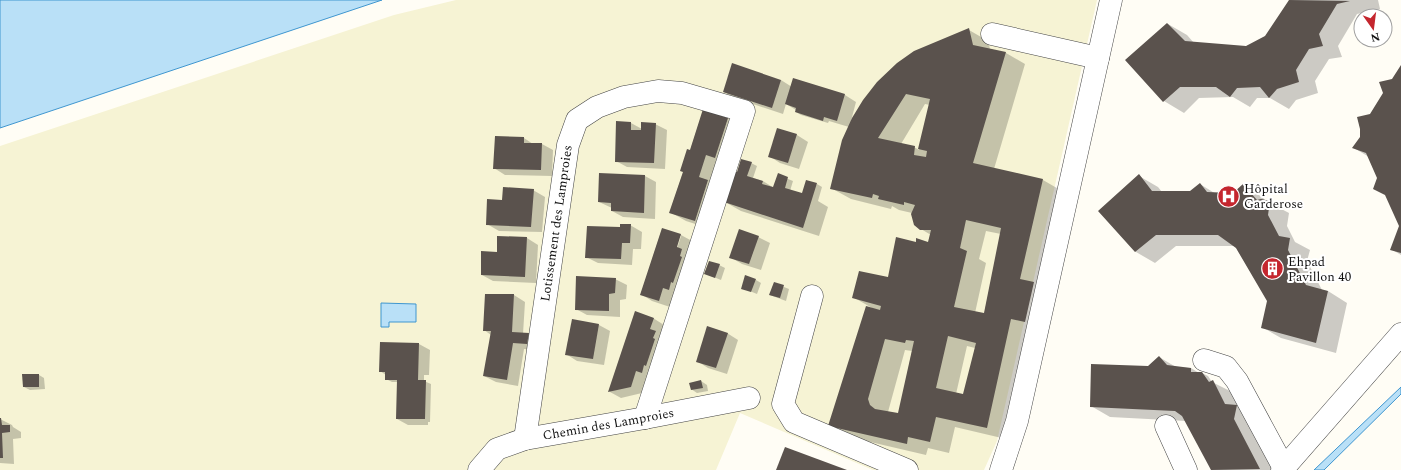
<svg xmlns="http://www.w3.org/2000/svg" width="1401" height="470" viewBox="0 0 1401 470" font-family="Spectral,serif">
  <rect width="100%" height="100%" fill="#fffdf5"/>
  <path fill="#f6f3d4" d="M456,0h641l-100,441 -13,29h-111l-133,-57 -24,57h-716v-324l394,-131z"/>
  <g fill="#b9e0f7" stroke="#3f96cf">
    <path d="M0,0h382l-382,128z"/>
    <path d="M381,303l35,1v18h-27v5h-8z"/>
    <path d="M1401,387v7l-77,76h-10z"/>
  </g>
  <g fill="#0003" fill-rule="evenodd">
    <path d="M1290,0h88l2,9 -23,5 -19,32 4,11 -13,2 -14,22 3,12 -22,7 -7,9 -19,-11h-13l-7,9 -17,-10 -34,1 -15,15 -20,-12 -38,-41 42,-36 19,11 7,8 53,4 19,-11z"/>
    <path d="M969,30l19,11 2,8 16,4 19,11 -31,105 49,11 19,11 -56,248 -51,-12 -6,26 -21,-5 -2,7 -77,-18 -19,-11 42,-118 -19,-11 35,-19 29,-35h12l2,-8 -10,-6 -9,-16 -13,-3 -7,-4 -1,3 -40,-10 -20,-11 18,-61 -20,-6 -1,2 -27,-8 -5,-3v-2l-10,-6 -3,10 -48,-16 -11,-6 57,-12 11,7 2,-8 51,16 11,7 -5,19zM925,104l5,1 -11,45 -5,-3 -13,-3zM986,231l15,3 -17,81 -9,-2 11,-50 -7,-4zM967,346l8,2 -11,48 -8,-2zM905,350l7,1 -13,63 -11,-2z"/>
    <path d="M1401,67v188l-10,-6 10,-23 -32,-69 -15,-9 7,-11 9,-22z"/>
    <path d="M703,111l25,8 16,9 -33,101 -25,-8 -16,-9z"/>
    <path d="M631,123l11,6 13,-5 12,6 -2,39 -38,-2 -11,-6z"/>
    <path d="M778,129l19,6 11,7 -9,27 -19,-6 -11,-7z"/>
    <path d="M524,138l9,6h9l11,6 -1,26 -47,-1 -11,-7z"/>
    <path d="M751,163l6,3 -4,12 10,3 11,7 4,-13 15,6 -3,10 13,4 14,-11 5,3 -4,14 10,6 -9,29 -78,-25 -16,-9 12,-29z"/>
    <path d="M600,174l45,2 11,6 -1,37 -32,-2 -11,-6v-3l-13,-6z"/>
    <path d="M1139,176l19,11 4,5h28l10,-8 16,10h17l10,-9 19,12 4,4 23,12 -2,13 8,16 15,8 -3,11 15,29 6,1 19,12 -11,50 -55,-15 -19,-11 6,-26 -33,-55h-59l-21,17 -19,-11 -37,-41z"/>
    <path d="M533,190l12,7 -3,35 -43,-1 -12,-7 16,-23z"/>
    <path d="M630,225l12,7 -1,17h-8l-1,16 -34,-2 -12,-6 35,-29z"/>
    <path d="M662,229l19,6 11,6 -4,12 5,3 -2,7 1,1 -8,25 -2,-1 -2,7 -5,-1 -5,13 -18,-6 -11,-7zM679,236h2l-5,16 -2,-1z"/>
    <path d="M758,237l12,6 -9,27 -19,-6 -12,-7z"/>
    <path d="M527,238l11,7 -2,38 -43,-2 -11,-6 16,-22z"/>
    <path d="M719,265l6,3 -4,12 -15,-6z"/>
    <path d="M615,279l12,6 -1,14 -6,1v17l-33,-2 -11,-6z"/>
    <path d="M756,280l5,3 -4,11 -15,-6z"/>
    <path d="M774,283l15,6 -3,12 -16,-6z"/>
    <path d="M486,295h28l11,7 -2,32h6l11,6 -2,10 -14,-1 -6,37 -22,-4 -12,-6 7,-41 -7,-5z"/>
    <path d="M635,313l18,5 11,7 -22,68 -21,5 -11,-6z"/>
    <path d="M573,320l26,5 11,6 -6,34 -27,-4 -11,-7z"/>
    <path d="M727,333l11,7 -11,34 -19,-6 -11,-7z"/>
    <path d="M419,344l11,6 -1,25h-5v6l7,3 -1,38h-2v3h-20l-11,-6v-37h-5l-6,-3v-4l-6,-4z"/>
    <path d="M1159,357l17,10 15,1 8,5h3l6,3 4,6 20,10 41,78h-61l-26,-49 -76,-4 -19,-11 57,-39z"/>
    <path d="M39,375l5,3 1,11 -15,1 -6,-3z"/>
    <path d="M701,381l6,4 1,6 -11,2 -6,-4z"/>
    <path d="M0,419l12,6 1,2 8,5v6l-8,1 1,25 -14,-1z"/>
  </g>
  <g fill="#5a524d" fill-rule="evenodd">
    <path d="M1289,0l61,1 -13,3 -18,30 4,12 -14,3 -13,21 3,12 -22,7 -8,9 -9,-11 -23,1 -7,9 -14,-10h-36l-17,15 -38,-42 42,-37 18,18 61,5 19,-10z"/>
    <path d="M969,28l4,17 33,7 -33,111 70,16 -23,100 14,3 -9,40 -14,-3 -24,109 -51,-11 -6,25 -22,-5 -1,7 -79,-18 38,-120 14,4 1,-4 -29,-8 7,-27 29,6 8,-40 20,5v-4l12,4 3,-12h-11l-6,-5 -3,-11 4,-9 -11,-3v3l-26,-6 1,-3 -6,-2 -1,4 -42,-9 12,-49 10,-22 11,-18 14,-18 20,-19 17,-12zM906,94l24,5 -12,50 9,2 -1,6 -12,-2 1,-9 -37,-8zM966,220l35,8 -17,85 -30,-6 13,-56 -7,-3zM948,336l28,7 -13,51 -27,-6zM885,339l20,4 1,-3 8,1 -16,72 -23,-4 -5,-4 -2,-6z"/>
    <path d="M732,63l49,17 -9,28 -49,-16z"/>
    <path d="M1401,65v188l-11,-3 9,-24 -14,-31 -12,-6 4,-11 -11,-25 -14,-5 8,-11v-8l-3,-12 13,-3 13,-21 -4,-11 13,-3z"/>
    <path d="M793,78l52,16 -8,27 -13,-4 -1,4 -28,-9 1,-4 -11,-4z"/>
    <path d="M703,109l25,9 -13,40 -9,-3 -7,22 9,3 -13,41 -26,-8 14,-41 -3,-1 7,-22 3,1z"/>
    <path d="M616,121l15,1v8h10v-8l15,1 -2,40 -39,-1z"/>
    <path d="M777,128l20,6 -9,29 -20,-6z"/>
    <path d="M495,136l29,1v6h18l-1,27 -48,-1z"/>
    <path d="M741,159l11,3 -5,14 16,5 -1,3 11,3 5,-14 10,4 -3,11 17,5 4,-13 11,3 -14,45 -79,-26 10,-31 3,1z"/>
    <path d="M599,173l46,2 -1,38 -33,-2v-8l-13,-1z"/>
    <path d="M1139,174l13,17h38l10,-8 7,9 26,1 10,-9 14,16 4,-1 9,2 -2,14 11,21 11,2 -2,12 18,35 22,6 -12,52 -55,-15 6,-27 -31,-53 -18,-13h-62l-21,17 -37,-41z"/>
    <path d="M503,187l31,2 -3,38 -45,-2 1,-26 15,1z"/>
    <path d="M620,224h11l-1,19h-8l-1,16 -36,-1 2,-32 33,1z"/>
    <path d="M662,228l19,6 -4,13 5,2 -2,7 2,1 -9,26 -2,-1 -2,8 -6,-2 -4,13 -19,-6z"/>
    <path d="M739,229l20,7 -10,28 -20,-6z"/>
    <path d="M497,236l30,1 -2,40 -44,-2v-24l16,1z"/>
    <path d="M709,261l11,3 -5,14 -11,-4z"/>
    <path d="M745,275l11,4 -5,13 -10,-3z"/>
    <path d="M576,276l40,2 -1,15 -6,1v17l-34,-1z"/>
    <path d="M774,282l10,3 -4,13 -11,-3z"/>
    <path d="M485,294h29l-2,38 17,1 -2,11 -14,-1 -6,37 -24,-4 8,-45h-8z"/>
    <path d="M635,311l19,7 -4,11 6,2 -3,7 2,1 -9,27 -2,-1 -2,8 -6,-2 -5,16 -23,5z"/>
    <path d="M572,319l27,5 -6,35 -28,-4z"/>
    <path d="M707,326l21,7 -12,35 -20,-6z"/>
    <path d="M380,342l39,1 -1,37h8l-1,39h-29l1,-39h-12v-8h-6z"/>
    <path d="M1159,356l8,9 24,3v4h11l7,10 4,-2 12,24 12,1 -3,14 26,50 -49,1 -29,-54 -7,-5 -85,-4 1,-43 57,2z"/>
    <path d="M22,374h17v13h-16z"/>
    <path d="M701,380l2,8 -12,2 -2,-7z"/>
    <path d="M0,418h1l1,7h8v7l-8,1 1,25h-3z"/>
    <path d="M785,447l62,23h-71z"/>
  </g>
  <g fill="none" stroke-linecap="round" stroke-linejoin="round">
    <defs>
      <g id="minor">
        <path d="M992,34l106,24"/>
        <path d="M812,296l-29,108 11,18 113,48"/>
        <path d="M1204,360l22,7 11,14 47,87"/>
        <path d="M1166,426l20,44"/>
        <path id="s1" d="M525,439l43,-294 9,-25 20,-13 27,-10 34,-6 24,2 62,18 -99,307"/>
        <path id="s2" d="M479,470l18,-21 28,-10 120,-21 104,-20"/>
        <path d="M1001,470l16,-49 94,-421"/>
        <path d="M1282,470l119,-136"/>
      </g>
    </defs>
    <use href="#minor" stroke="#444" stroke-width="23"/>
    <use href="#minor" stroke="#fff" stroke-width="22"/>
  </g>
  <defs>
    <symbol id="hospital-disc" viewBox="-11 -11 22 22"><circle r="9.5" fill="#c4262e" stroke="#fff"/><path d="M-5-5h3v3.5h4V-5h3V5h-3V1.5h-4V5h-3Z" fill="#fff"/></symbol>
    <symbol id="building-disc" viewBox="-11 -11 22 22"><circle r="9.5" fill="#c4262e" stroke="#fff"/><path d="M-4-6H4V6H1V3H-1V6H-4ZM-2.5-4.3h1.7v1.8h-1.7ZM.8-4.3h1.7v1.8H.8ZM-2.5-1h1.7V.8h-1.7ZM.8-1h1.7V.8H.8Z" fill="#fff"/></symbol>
  </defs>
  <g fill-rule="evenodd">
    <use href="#hospital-disc" x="1216" y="184" width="25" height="25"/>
    <use href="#building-disc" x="1260" y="256" width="25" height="25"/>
  </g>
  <g text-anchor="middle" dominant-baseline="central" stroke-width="4" stroke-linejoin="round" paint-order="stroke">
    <g font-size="13" fill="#111" stroke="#fff" text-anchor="start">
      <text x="1244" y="189">Hôpital<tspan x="1244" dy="15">Garderose</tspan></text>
      <text x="1288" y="262">Ehpad<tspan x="1288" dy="15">Pavillon 40</tspan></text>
    </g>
    <g font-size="13" fill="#111" stroke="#fff">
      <text stroke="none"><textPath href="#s1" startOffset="218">Lotissement des Lamproies</textPath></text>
      <text stroke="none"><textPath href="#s2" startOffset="142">Chemin des Lamproies</textPath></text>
    </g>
  </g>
  <g transform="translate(1373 28) rotate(166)"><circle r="19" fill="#ffffff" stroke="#a0a0a0"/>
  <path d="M0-3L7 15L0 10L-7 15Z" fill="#c4262e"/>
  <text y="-6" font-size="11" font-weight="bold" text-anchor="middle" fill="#111111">N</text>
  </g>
</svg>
